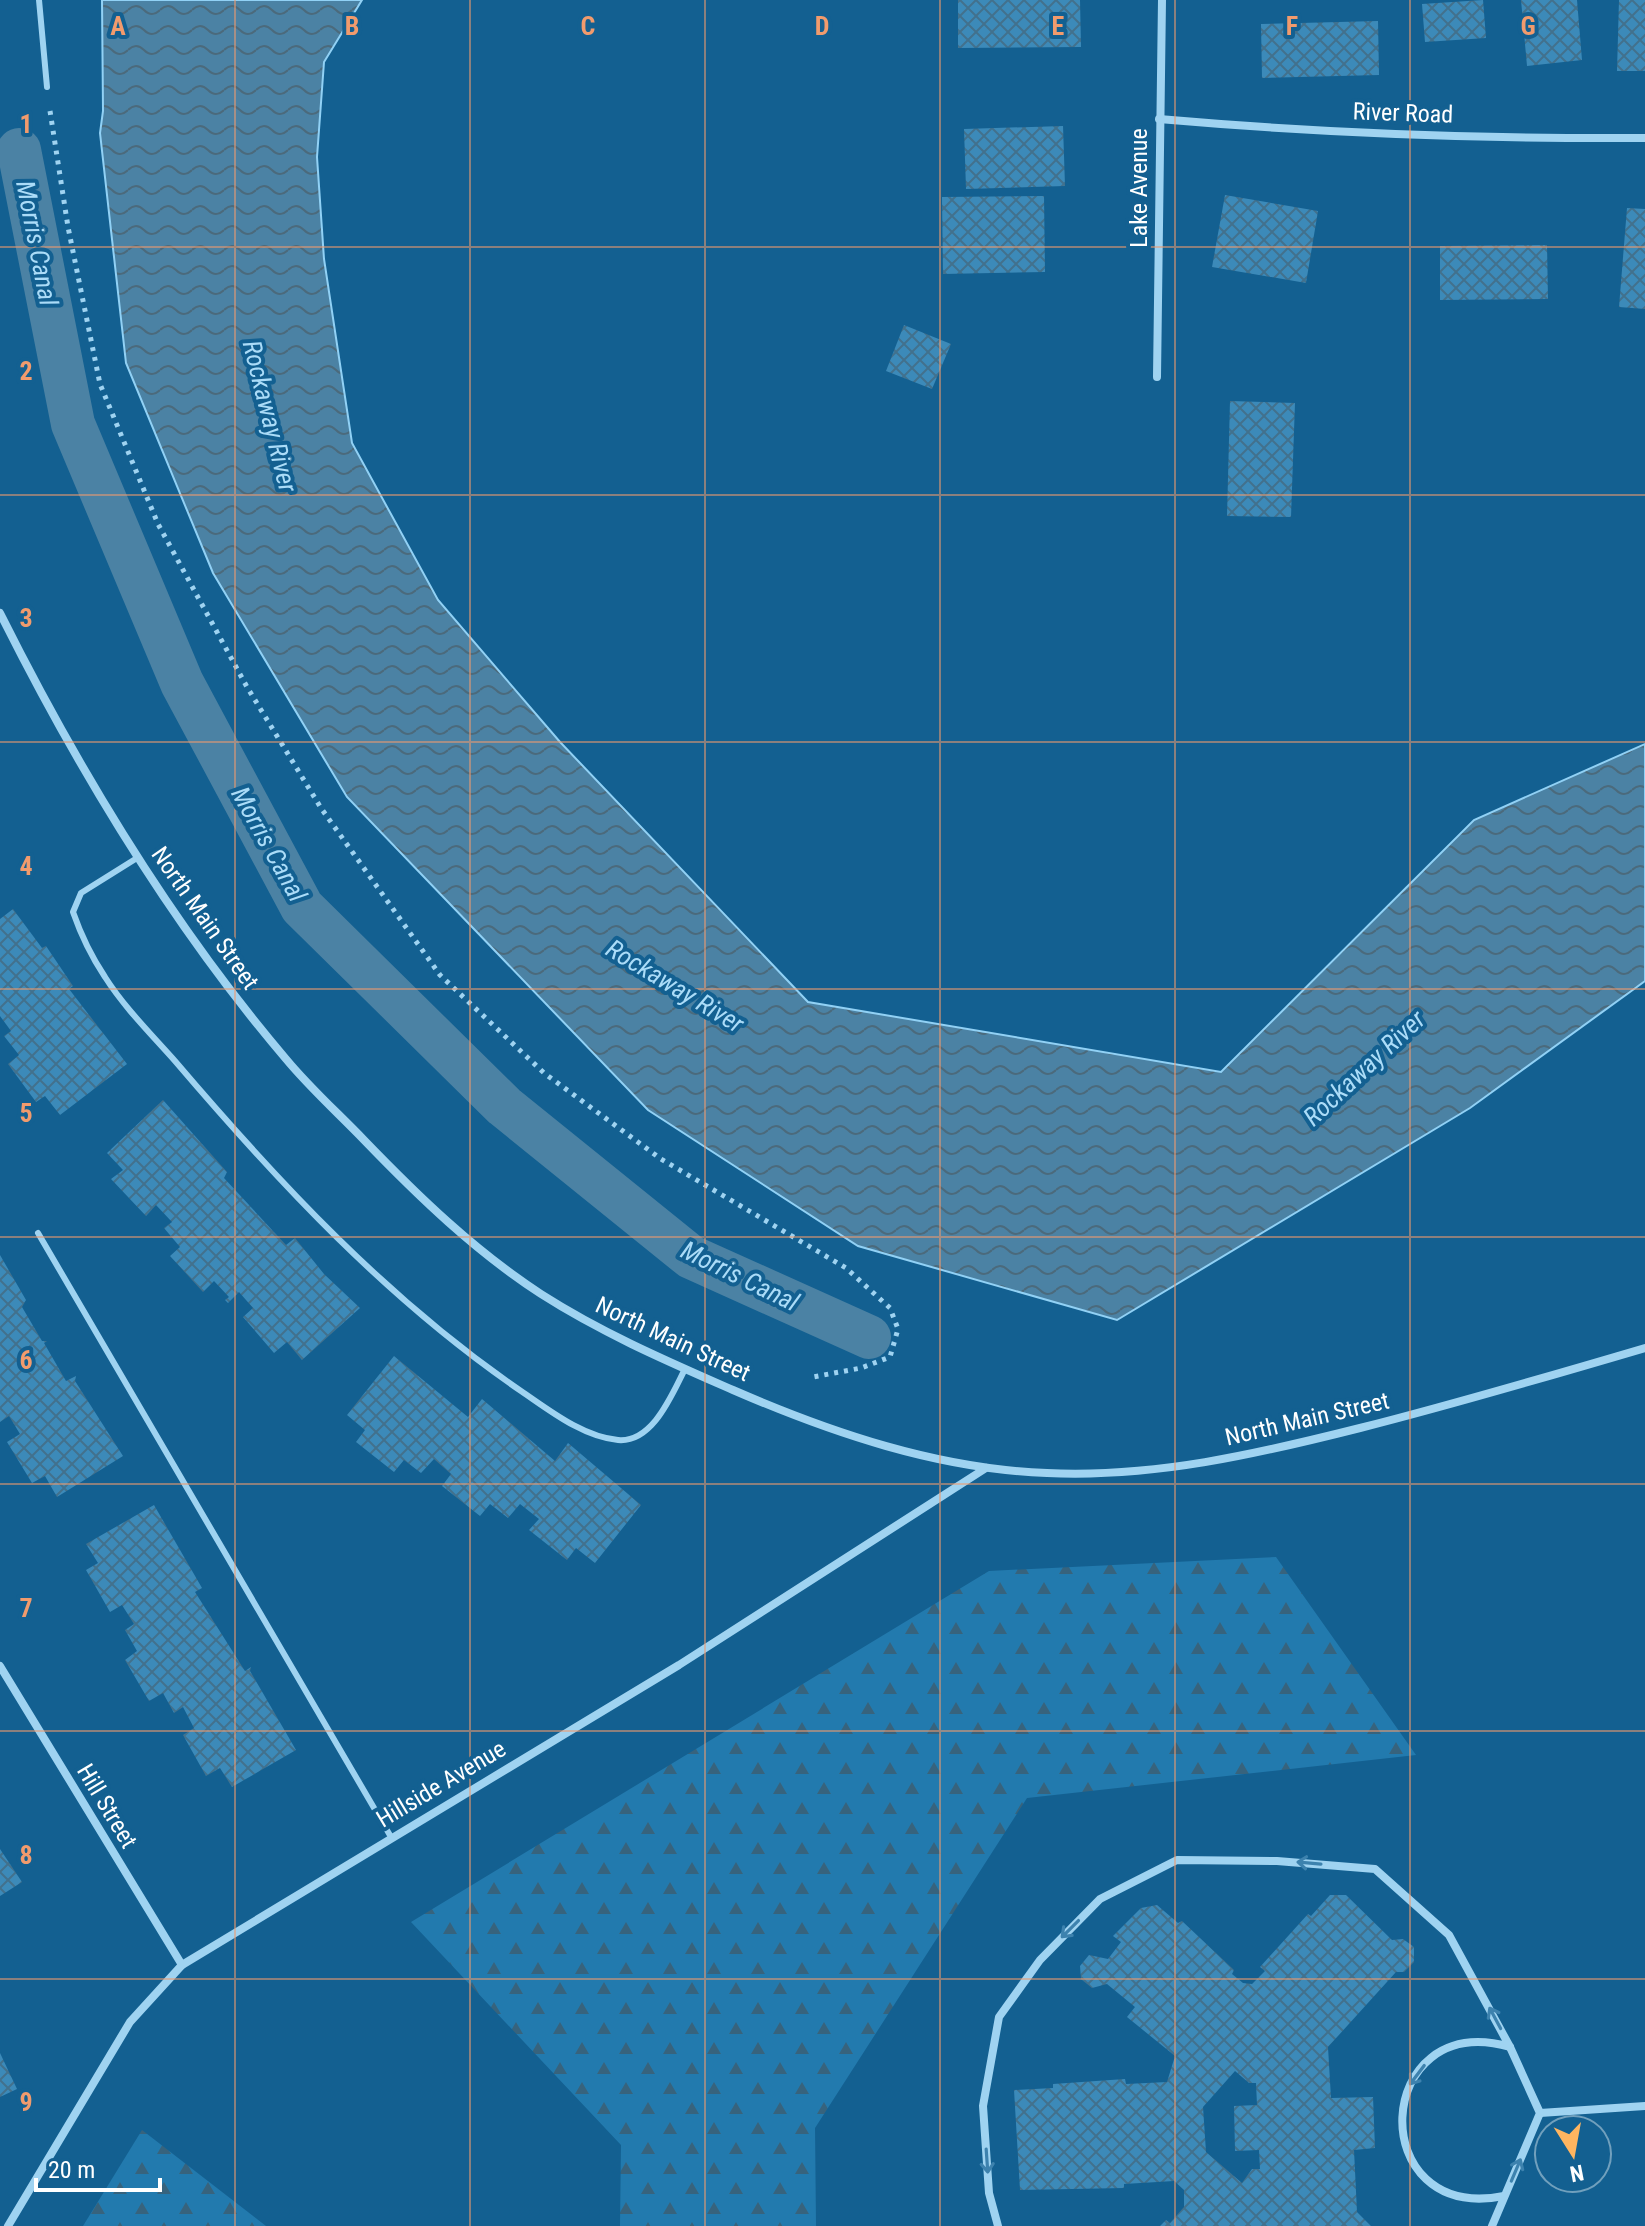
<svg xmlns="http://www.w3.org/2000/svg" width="1645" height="2226" viewBox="0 0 1645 2226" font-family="'Roboto Condensed',sans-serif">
  <defs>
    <pattern id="forest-firs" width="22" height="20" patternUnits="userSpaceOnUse" patternTransform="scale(2)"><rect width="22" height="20" fill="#227aae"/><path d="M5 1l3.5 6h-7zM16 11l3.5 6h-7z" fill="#37637d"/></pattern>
    <pattern id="water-waves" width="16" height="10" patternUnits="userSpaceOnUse" patternTransform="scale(2)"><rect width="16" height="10" fill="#4b82a4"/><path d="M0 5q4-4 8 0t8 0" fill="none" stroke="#4b6a7c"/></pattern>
    <pattern id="building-cross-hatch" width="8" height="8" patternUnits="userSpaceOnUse" patternTransform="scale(2)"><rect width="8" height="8" fill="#3c8ab9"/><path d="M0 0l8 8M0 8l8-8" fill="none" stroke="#42718d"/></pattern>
  </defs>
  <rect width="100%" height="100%" fill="#136091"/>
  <g fill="url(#forest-firs)">
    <path d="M1276,1557l140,198 -389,43 -212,330 1,98h-196l1,-81 -210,-223 578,-351z"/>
    <path d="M142,2130l124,96h-183z"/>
  </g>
  <path fill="url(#water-waves)" stroke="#91d1f5" stroke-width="2" d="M102,0h260l-38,62 -7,95 7,102 28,184 86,157 122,142 248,260 413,70 253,-252 171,-76v237l-175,127 -353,212 -259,-74 -210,-136 -301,-313 -134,-224 -87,-210 -26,-230 3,-22z"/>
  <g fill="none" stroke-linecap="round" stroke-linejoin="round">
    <path stroke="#4b82a4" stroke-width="44" d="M19,150l54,274 109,259 120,224 202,199 187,151 178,80"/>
  </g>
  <g fill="url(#building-cross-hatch)" fill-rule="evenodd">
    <path d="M958,0h122l1,47 -123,1z"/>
    <path d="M1483,0l3,38 -61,4 -3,-38z"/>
    <path d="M1521,0h56l5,60 -55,6z"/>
    <path d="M1619,0h26v71h-28z"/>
    <path d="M1378,21l1,54 -117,3 -1,-54z"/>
    <path d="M1063,126l2,60 -99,3 -2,-60z"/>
    <path d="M1225,195l93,16 -12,72 -94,-16z"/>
    <path d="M1044,196l1,76 -102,2 -1,-77z"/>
    <path d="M1627,208l18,1v100l-26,-2z"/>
    <path d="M1547,245l1,54 -108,1v-54z"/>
    <path d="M904,325l47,19 -19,45 -46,-18z"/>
    <path d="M1230,401l65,2 -4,114 -64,-1z"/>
    <path d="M13,909l29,39 4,-2 27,40 -4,3 58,75 -67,51 -15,-19 -9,6 -28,-38 11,-9 -15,-19 7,-5 -11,-15v-97z"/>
    <path d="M163,1100l64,72 -3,6 62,67 9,-7 29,36 36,34 -58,52 -15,-18 -13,11 -31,-36 10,-9 -14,-16 -11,11 -3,-3 4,-3 -15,-16 -11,11 -33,-36 10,-9 -16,-19 8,-6 -16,-17 -10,11 -35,-37 12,-9 -16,-17z"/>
    <path d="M0,1255l26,45 -4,7 20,34h5l-3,2 22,38 10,-5 -1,5 48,75 -66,41 -12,-21 -13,7 -25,-41 13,-8 -11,-18 -9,6z"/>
    <path d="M394,1356l74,61 14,-18 73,62 13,-18 73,62 -46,58 -19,-15 -9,12 -38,-30 10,-11 -19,-15 -12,14 -18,-14 -10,12 -38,-30 9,-12 -17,-15 -13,14 -17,-13 -10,12 -38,-30 9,-12 -18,-15z"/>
    <path d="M154,1505l48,83 -7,4 50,79 6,-4 -1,4 46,79 -64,37 -12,-19 -14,8 -23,-41 11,-7 -11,-21 -9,6 -11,-20 -14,8 -24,-41 12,-9 -12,-21 9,-6 -12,-19 -12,7 -24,-42 12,-7 -12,-19z"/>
    <path d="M0,1849l22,33 -22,14z"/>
    <path d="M1330,1895h16l46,45 11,-1 11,8v15l-10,10h-8l-68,75 3,51 42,-1 2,51 -21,2 3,62 14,14h-211l6,-6 4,3 14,-16v-17l-10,-9 -50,3v4l-104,2 -6,-100 39,-2v-4l72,-5 1,5 41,-2 8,-26 -48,-39 8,-10 -28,-23 -15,4 -11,-9 -1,-13 9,-11 19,4 13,-17 -8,-6 28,-28 16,-3 21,18 4,-2 52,49 -2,4 11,9 9,1 13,-13 -5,-4 48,-53 3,2zM1235,2071l14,12h7l1,22 -23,1 1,45 24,-1 1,19h-8l-10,14 -36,-31 -3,-45z"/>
    <path d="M0,2053l17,36 -17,8z"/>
  </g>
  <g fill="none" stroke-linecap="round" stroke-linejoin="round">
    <path stroke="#9fd3f1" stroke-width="5" stroke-dasharray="4 6" stroke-linecap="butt" d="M50,111l18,116 32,157 58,140 89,163 74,121 119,167 104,98 117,86 185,109 44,40 8,21 -8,28 -29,11 -48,9"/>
    <g stroke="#9fd3f1" stroke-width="6">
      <path d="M39,0l8,87"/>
      <path d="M137,858l-56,35 -8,19c8,23 18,44 32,65 19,30 46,57 70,84 104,122 213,239 346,330 28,19 62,46 97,49 35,3 54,-46 67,-71"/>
      <path d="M38,1233l353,604"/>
    </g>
    <g stroke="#9fd3f1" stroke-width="8">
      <path d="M1159,119c161,14 324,20 486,19"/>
      <path d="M1157,377l5,-377"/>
      <path d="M0,613c79,158 171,311 286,446 24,29 52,54 78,81 55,57 111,111 177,154 61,39 126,67 192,96 99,43 205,79 314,83 107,5 210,-19 313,-45 95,-24 190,-52 285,-80"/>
      <path d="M0,1666l182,299"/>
      <path d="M1540,2113l105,-7"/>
      <path d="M1504,2196c-141,28 -132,-188 6,-149"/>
      <path d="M8,2226l122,-204 52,-57 497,-300 307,-197"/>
      <path d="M998,2226l-9,-33 -6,-87 16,-89 41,-57 60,-61 77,-39 100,1 98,8 74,66 61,112 30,66 -48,113"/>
    </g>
  </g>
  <defs><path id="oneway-shaft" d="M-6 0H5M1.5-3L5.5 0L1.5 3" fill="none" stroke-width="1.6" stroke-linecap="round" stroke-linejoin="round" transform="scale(2)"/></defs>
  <g stroke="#3d82ae">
    <use href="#oneway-shaft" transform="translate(1309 1863) rotate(-175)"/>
    <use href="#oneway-shaft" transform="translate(1070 1929) rotate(135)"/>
    <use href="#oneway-shaft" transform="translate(1495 2018) rotate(-118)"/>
    <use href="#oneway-shaft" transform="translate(1417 2075) rotate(127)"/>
    <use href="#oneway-shaft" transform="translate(987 2161) rotate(86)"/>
    <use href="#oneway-shaft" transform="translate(1516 2170) rotate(-67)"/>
  </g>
  <path fill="none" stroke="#f19b6d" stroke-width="2" stroke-opacity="0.55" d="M235,0v2226M470,0v2226M705,0v2226M940,0v2226M1175,0v2226M1410,0v2226M0,247h1645M0,495h1645M0,742h1645M0,989h1645M0,1237h1645M0,1484h1645M0,1731h1645M0,1979h1645"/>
  <g text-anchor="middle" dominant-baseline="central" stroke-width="8" stroke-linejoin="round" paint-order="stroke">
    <g font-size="24" fill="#fff" stroke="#136091">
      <text transform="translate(1403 113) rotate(2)">River Road</text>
      <text transform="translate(1139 188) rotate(-90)">Lake Avenue</text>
      <text transform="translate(205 918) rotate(55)">North Main Street</text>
      <text transform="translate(673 1339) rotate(25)">North Main Street</text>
      <text transform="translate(1307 1419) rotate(-13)">North Main Street</text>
      <text transform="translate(441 1784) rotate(-31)">Hillside Avenue</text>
      <text transform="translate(107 1806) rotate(59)">Hill Street</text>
    </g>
    <g font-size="26" font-style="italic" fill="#abdcf8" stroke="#136091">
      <text transform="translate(37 243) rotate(79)">Morris Canal</text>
      <text transform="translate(270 416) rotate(76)">Rockaway River</text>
      <text transform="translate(269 844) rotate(61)">Morris Canal</text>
      <text transform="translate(675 986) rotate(31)">Rockaway River</text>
      <text transform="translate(1364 1068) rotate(-43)">Rockaway River</text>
      <text transform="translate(740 1276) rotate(26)">Morris Canal</text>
    </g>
  </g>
  <g font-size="26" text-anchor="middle" font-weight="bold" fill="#f19b6d" stroke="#136091" stroke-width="8" stroke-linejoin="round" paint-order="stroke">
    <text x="118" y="35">A</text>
    <text x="352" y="35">B</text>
    <text x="588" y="35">C</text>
    <text x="822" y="35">D</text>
    <text x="1058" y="35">E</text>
    <text x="1292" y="35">F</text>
    <text x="1528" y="35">G</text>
    <text x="26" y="133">1</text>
    <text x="26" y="380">2</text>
    <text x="26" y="627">3</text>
    <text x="26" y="875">4</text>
    <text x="26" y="1122">5</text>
    <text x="26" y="1369">6</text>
    <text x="26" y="1617">7</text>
    <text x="26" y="1864">8</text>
    <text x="26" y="2111">9</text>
  </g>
  <g transform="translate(1573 2154) rotate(169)"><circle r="38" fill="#136091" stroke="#71a0bd" stroke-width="2"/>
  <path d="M0-6L14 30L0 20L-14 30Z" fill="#ffb560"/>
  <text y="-12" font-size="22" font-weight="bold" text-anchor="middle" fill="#ffffff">N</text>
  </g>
  <path d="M36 2178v12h124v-12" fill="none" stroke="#ffffff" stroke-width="4"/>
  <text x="48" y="2178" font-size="24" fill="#ffffff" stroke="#136091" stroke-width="6" paint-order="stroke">20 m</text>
</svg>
